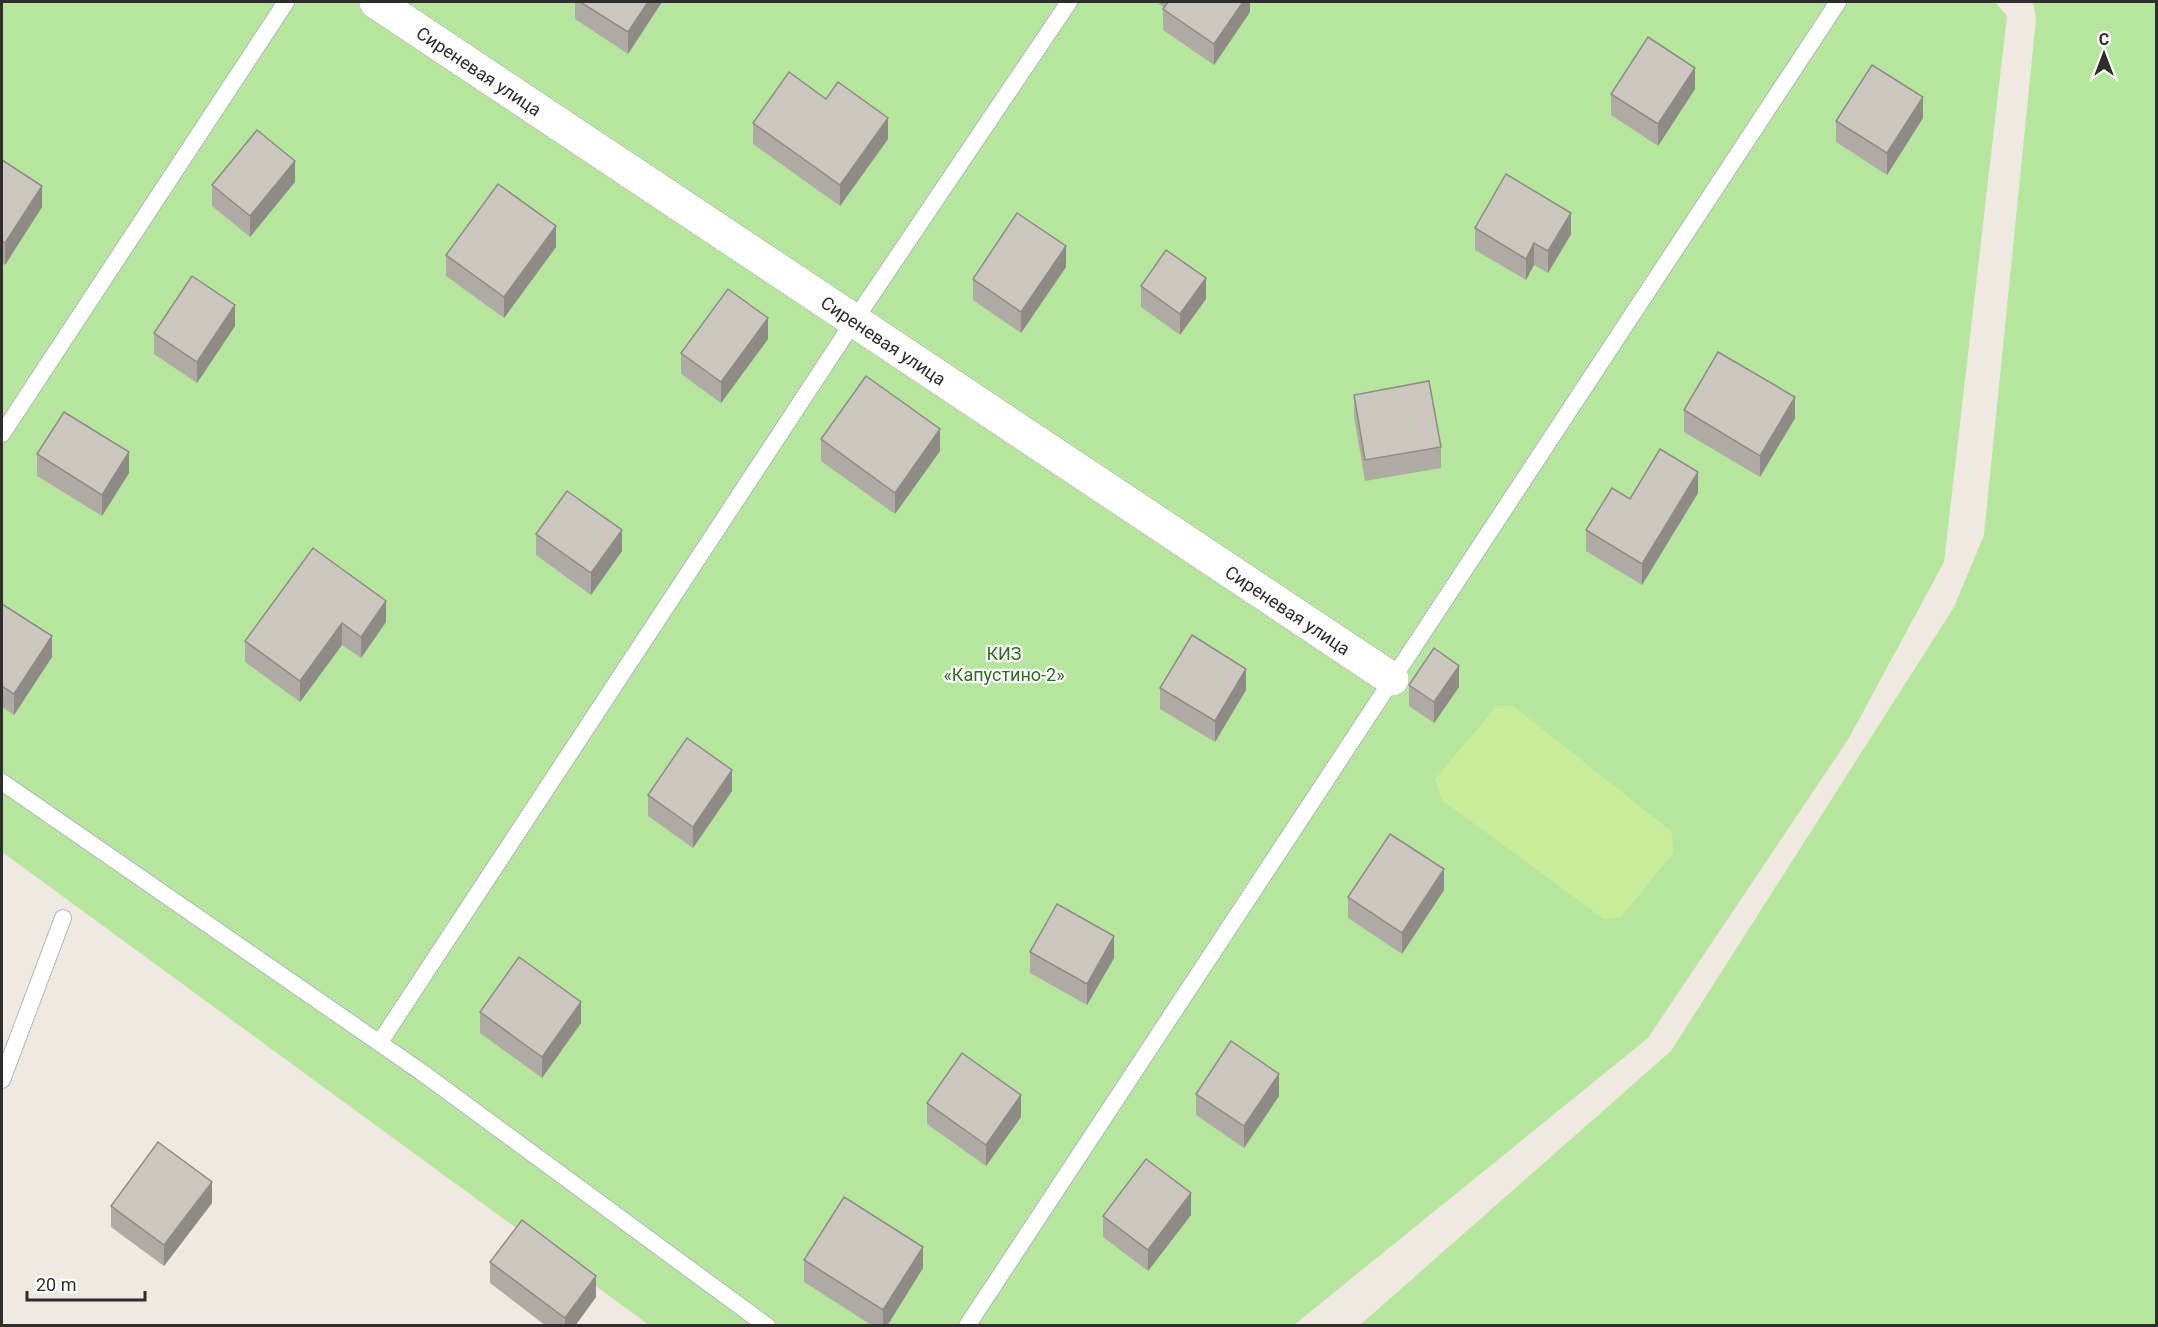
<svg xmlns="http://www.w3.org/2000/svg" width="2158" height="1327" viewBox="0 0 2158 1327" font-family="Roboto,sans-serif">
  <rect width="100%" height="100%" fill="#efe9e1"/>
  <g fill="#b6e59e">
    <path d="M2,2h1993l12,14 -63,546 -95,176 -201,300 -354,287h-645l-647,-473z"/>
    <path d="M2033,2h123v1323h-796l311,-274 283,-444 30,-72 52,-516z"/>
  </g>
  <path fill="#c9ec9a" d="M1512,705l159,126 3,21 -53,65 -17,2 -162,-119 -7,-21 61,-72z"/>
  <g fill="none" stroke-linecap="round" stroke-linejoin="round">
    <defs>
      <g id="lane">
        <path d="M2,434l284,-432"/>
        <path d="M2,782l418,289 347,255"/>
        <path d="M380,1042l474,-721 215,-319"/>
        <path d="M2,1080l61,-162"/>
        <path d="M967,1326l871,-1324"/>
      </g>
      <g id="street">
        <path id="s1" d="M376,2l1016,677"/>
      </g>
    </defs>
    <use href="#lane" stroke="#b4b7c1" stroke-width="18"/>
    <use href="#street" stroke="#b4b7c1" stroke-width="34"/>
    <use href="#lane" stroke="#fff" stroke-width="16"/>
    <use href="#street" stroke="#fff" stroke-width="33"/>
  </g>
  <g fill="#afaba4">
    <path d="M575,2h87l-34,52 -53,-35z"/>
    <path d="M1156,2h94v10l-36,53 -51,-35v-21l1,-2z"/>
    <path d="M1695,89l-37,57 -47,-31v-21z"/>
    <path d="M826,99l62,40 -48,67 -87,-62v-21z"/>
    <path d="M1923,118l-36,57 -51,-33v-21z"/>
    <path d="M2,160l40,47 -37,58 -3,-3z"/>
    <path d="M295,182l-45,55 -38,-31v-21z"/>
    <path d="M1475,228l96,6 -23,39 -14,-8 -8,15 -51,-30z"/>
    <path d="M556,247l-52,71 -58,-42v-21z"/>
    <path d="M1066,267l-45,66 -48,-33v-21z"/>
    <path d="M1141,286l65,13 -26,36 -39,-28z"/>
    <path d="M235,326l-38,57 -43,-29v-21z"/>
    <path d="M768,339l-47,64 -40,-29v-21z"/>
    <path d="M1354,395l87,52v21l-76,13 -11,-65z"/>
    <path d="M1684,410l111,8 -35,59 -76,-45z"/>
    <path d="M821,439l119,12 -45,63 -74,-53z"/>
    <path d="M37,454l92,19 -27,43 -65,-40z"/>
    <path d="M1698,493l-56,92 -56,-34v-21l44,-31z"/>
    <path d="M536,534l86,17 -31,44 -55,-40z"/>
    <path d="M386,601v21l-25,36 -19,-13 -42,57 -55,-40v-21z"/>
    <path d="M2,604l50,53 -38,58 -12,-8z"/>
    <path d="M1409,685l50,2 -25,36 -25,-17z"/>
    <path d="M1160,688l86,2 -31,52 -55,-33z"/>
    <path d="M732,791l-39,57 -45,-32v-21z"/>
    <path d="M1444,890l-42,64 -54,-36v-21z"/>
    <path d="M1030,952l84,6 -27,47 -57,-32z"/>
    <path d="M480,1012l101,11 -39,55 -62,-45z"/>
    <path d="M1196,1094l83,2 -35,52 -48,-33z"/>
    <path d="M927,1103l94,14 -35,49 -59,-42z"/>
    <path d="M212,1203l-48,63 -53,-39v-21z"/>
    <path d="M1191,1215l-43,56 -45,-34v-21z"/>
    <path d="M804,1260l119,8 -36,58h-14l-69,-44z"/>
    <path d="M490,1262l106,35 -21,29h-29l-56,-43z"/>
  </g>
  <g fill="#8e8b86">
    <path d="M648,2h14l-34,52v-22z"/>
    <path d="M1243,2h7v10l-36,53v-21z"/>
    <path d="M1695,68v21l-37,57v-22z"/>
    <path d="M1923,97v21l-36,57v-22z"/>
    <path d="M888,118v21l-48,67v-21z"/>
    <path d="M295,161v21l-45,55v-21z"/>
    <path d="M42,186v21l-37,58v-22z"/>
    <path d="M1571,213v21l-23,39v-22z"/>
    <path d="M556,226v21l-52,71v-21z"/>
    <path d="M1534,243v22l-8,15v-21z"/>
    <path d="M1066,246v21l-45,66v-21z"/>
    <path d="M1206,278v21l-26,36v-21z"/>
    <path d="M235,305v21l-38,57v-21z"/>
    <path d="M768,318v21l-47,64v-21z"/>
    <path d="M1795,397v21l-35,59v-21z"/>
    <path d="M940,429v22l-45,63v-21z"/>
    <path d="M129,452v21l-27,43v-21z"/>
    <path d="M1698,472v21l-56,92v-21z"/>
    <path d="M622,530v21l-31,44v-22z"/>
    <path d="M386,601v21l-25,36v-21z"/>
    <path d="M342,623v22l-42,57v-21z"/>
    <path d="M52,636v21l-38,58v-21z"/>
    <path d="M1459,666v21l-25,36v-21z"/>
    <path d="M1246,669v21l-31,52v-21z"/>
    <path d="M732,770v21l-39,57v-21z"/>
    <path d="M1444,869v21l-42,64v-21z"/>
    <path d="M1114,936v22l-27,47v-21z"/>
    <path d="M581,1002v21l-39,55v-21z"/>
    <path d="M1279,1074v22l-35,52v-22z"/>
    <path d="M1021,1095v22l-35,49v-21z"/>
    <path d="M212,1182v21l-48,63v-21z"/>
    <path d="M1191,1193v22l-43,56v-21z"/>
    <path d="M923,1247v21l-36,58h-4v-16z"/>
    <path d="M596,1276v21l-21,29h-10v-8z"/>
  </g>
  <g fill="#cbc7bf" stroke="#8e8b86" stroke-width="1.5">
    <path d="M580,2h68l-20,30z"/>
    <path d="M1168,2h75l-29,42 -51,-35z"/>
    <path d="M1648,37l47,31 -37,56 -47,-30z"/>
    <path d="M1872,65l51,32 -36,56 -51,-32z"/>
    <path d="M789,72l37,27 12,-17 50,36 -48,67 -87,-62z"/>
    <path d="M257,130l38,31 -45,55 -38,-31z"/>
    <path d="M2,160l40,26 -37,57 -3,-2z"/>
    <path d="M1506,174l65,39 -23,38 -14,-8 -8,16 -51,-31z"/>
    <path d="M498,184l58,42 -52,71 -58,-42z"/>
    <path d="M1017,213l49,33 -45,66 -48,-33z"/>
    <path d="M1166,250l40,28 -26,36 -39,-28z"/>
    <path d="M192,276l43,29 -38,57 -43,-29z"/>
    <path d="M728,289l40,29 -47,64 -40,-29z"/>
    <path d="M1718,352l77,45 -35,59 -76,-46z"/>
    <path d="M866,376l74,53 -45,64 -74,-54z"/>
    <path d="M1429,381l12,66 -76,13 -11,-65z"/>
    <path d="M64,412l65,40 -27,43 -65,-41z"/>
    <path d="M1660,449l38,23 -56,92 -56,-34 26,-42 18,11z"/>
    <path d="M567,491l55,39 -31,43 -55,-39z"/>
    <path d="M313,548l73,53 -25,36 -19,-14 -42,58 -55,-40z"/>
    <path d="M2,604l50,32 -38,58 -12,-8z"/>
    <path d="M1192,635l54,34 -31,52 -55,-33z"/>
    <path d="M1434,648l25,18 -25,36 -25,-17z"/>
    <path d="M687,738l45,32 -39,57 -45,-32z"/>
    <path d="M1390,834l54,35 -42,64 -54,-36z"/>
    <path d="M1057,904l57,32 -27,48 -57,-32z"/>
    <path d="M519,957l62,45 -39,55 -62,-45z"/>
    <path d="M1231,1041l48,33 -35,52 -48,-32z"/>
    <path d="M962,1053l59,42 -35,50 -59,-42z"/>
    <path d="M158,1142l54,40 -48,63 -53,-39z"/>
    <path d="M1146,1159l45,34 -43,57 -45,-34z"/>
    <path d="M844,1197l79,50 -40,63 -79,-50z"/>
    <path d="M522,1220l74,56 -31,42 -75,-56z"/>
  </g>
  <g text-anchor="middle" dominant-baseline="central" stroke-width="4.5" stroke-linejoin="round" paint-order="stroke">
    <g font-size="18" fill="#2e2e2e" stroke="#fff">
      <text stroke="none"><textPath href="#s1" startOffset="124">Сиреневая улица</textPath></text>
      <text stroke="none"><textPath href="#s1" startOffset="610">Сиреневая улица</textPath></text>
      <text stroke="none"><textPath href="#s1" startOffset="1096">Сиреневая улица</textPath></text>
    </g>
    <g font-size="18" fill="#2c6e1b" stroke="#fff">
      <text x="1004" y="653">КИЗ<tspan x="1004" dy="21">«Капустино-2»</tspan></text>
    </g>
  </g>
  <rect width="2158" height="1327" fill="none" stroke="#2e2e2e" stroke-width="6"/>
  <g transform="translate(2104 54)" stroke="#ffffff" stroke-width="4.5" paint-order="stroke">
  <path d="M0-4.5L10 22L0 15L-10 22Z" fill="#2e2e2e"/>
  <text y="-9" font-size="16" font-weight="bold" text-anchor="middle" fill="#2e2e2e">С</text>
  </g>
  <path d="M27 1291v9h118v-9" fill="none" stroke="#2e2e2e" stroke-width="3"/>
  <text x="36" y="1291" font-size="18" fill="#2e2e2e" stroke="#ffffff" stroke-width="4.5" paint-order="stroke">20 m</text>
</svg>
